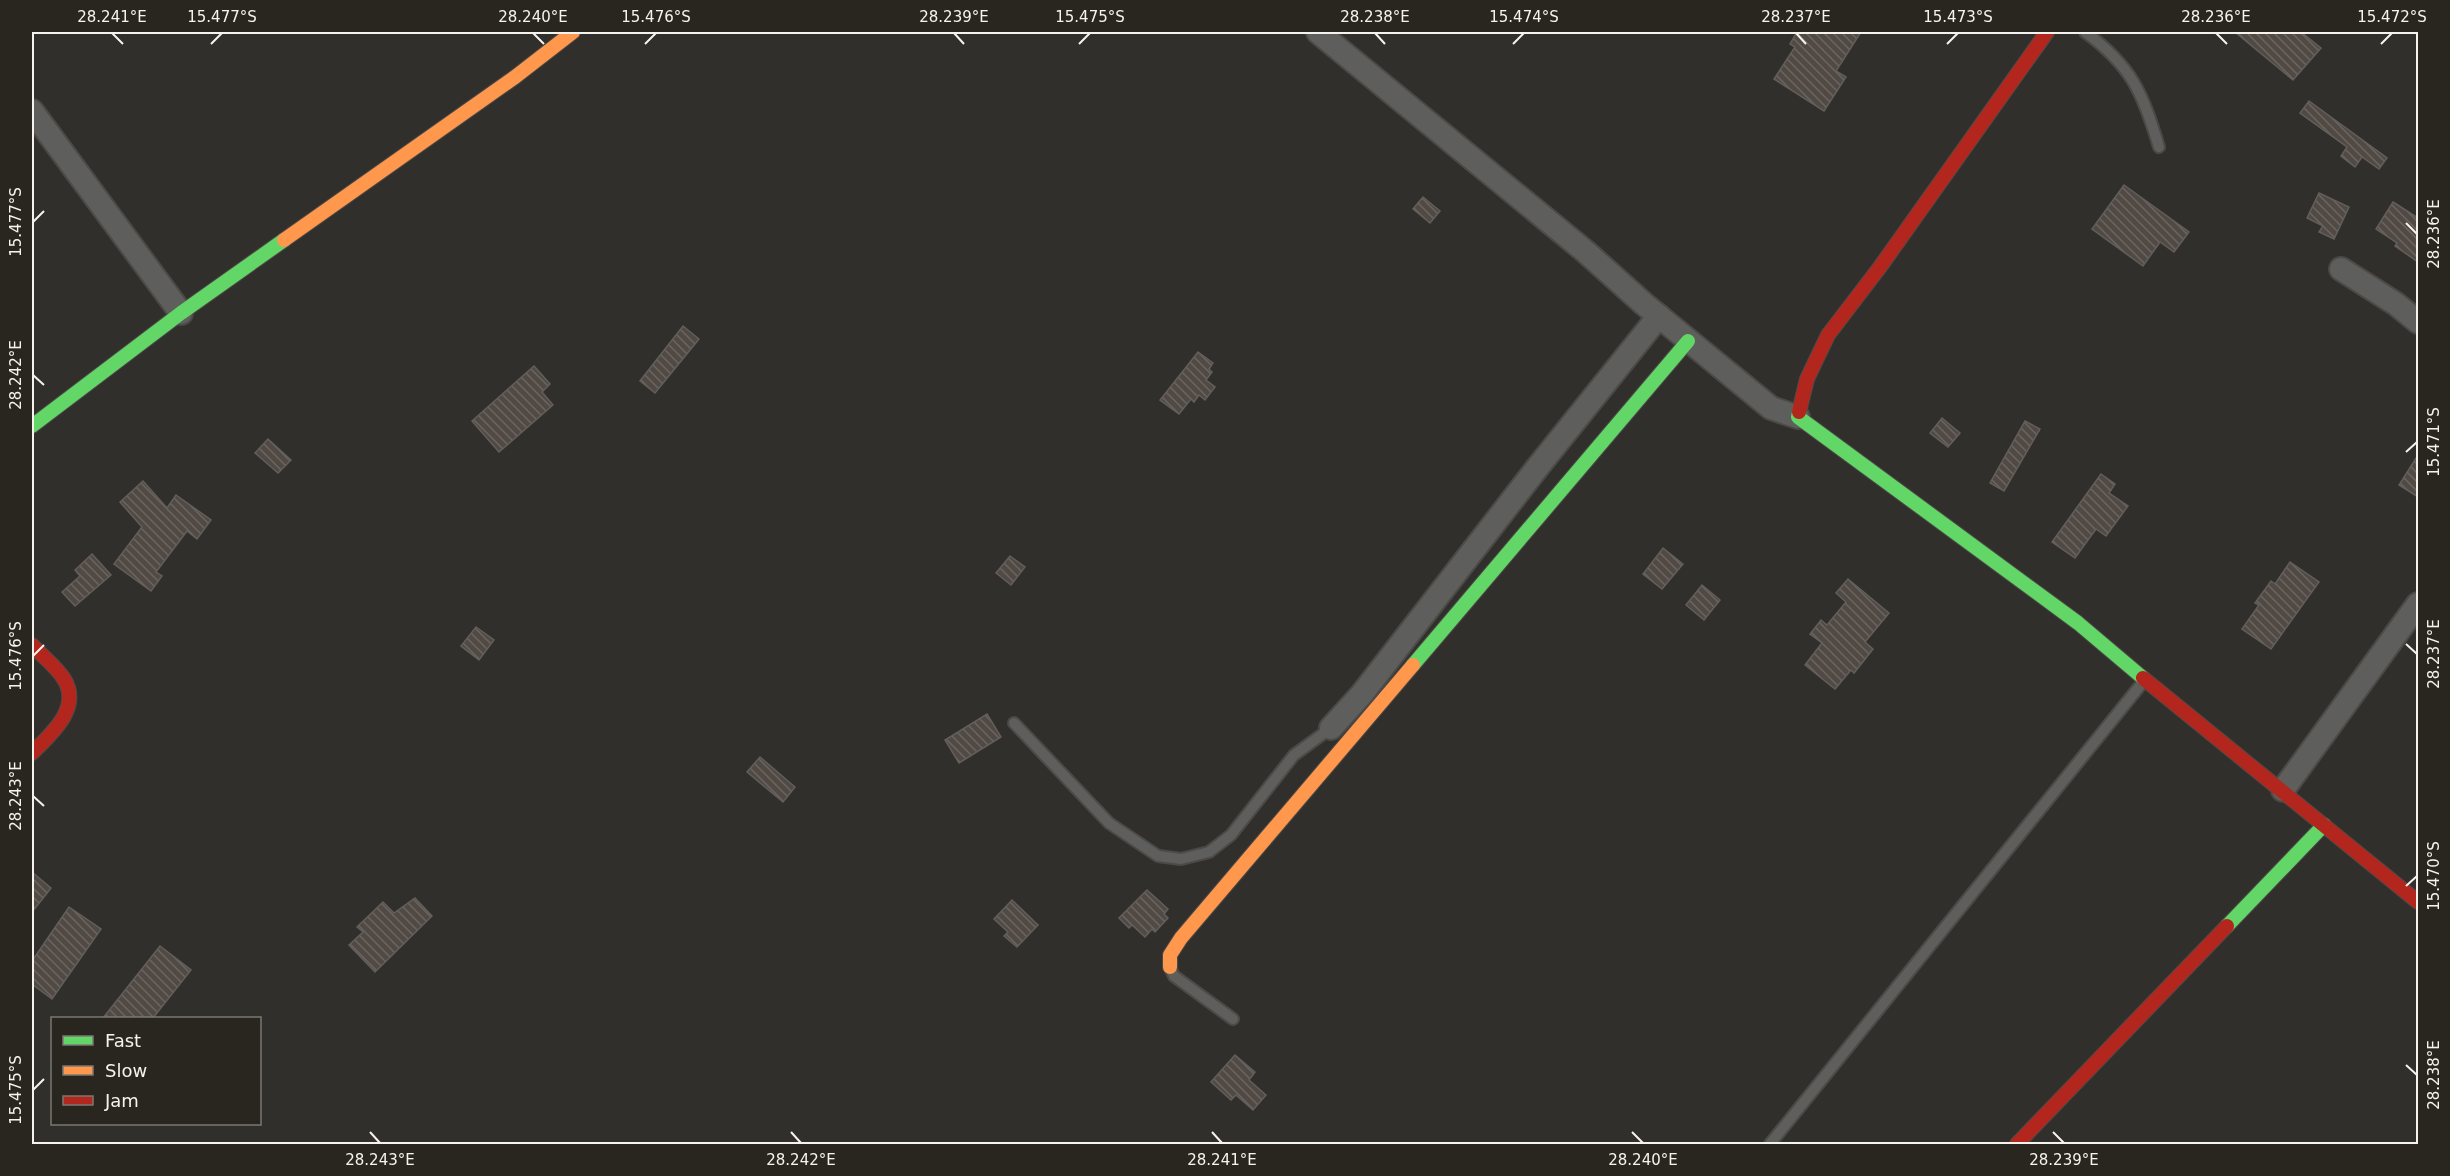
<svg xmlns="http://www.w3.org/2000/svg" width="2450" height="1176" viewBox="0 0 2450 1176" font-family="'DejaVu Sans',sans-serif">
  <defs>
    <pattern id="building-back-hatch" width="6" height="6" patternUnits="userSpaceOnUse" patternTransform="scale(1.5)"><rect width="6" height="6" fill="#514a44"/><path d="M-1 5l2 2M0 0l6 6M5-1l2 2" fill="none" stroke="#6b655f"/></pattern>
  </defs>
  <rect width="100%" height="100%" fill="#312f2b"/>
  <g fill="url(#building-back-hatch)" stroke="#615e5c" stroke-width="1.5">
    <path d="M1797,32h64l-25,39 10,6 -22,34 -50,-32 21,-32 -5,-3z"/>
    <path d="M2235,32h66l20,16 -28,32z"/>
    <path d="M2309,101l78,57 -8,11 -17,-12 -7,10 -14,-11 6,-9 -47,-34z"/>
    <path d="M2124,185l65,47 -15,20 -14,-10 -17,24 -51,-37z"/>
    <path d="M2319,193l30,14 -15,32 -15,-7 4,-6 -16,-8z"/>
    <path d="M1423,197l17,14 -10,12 -17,-14z"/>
    <path d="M2393,202l25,16v44l-23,-16 2,-3 -21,-14z"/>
    <path d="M683,326l16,13 -44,54 -15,-12z"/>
    <path d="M1198,352l15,11 -4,6 3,3 -6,8 9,7 -10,13 -6,-5 -5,7 -3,-3 -12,15 -19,-14z"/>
    <path d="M534,366l16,18 -8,8 11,13 -54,47 -27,-31z"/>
    <path d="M1942,418l18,15 -12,14 -18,-14z"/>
    <path d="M2025,421l15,8 -36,62 -14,-8z"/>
    <path d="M268,439l23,21 -13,13 -23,-20z"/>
    <path d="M2418,455v42l-19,-12z"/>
    <path d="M2101,474l14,10 -6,9 19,13 -22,30 -10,-7 -21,29 -23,-16z"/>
    <path d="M143,481l24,27 9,-13 35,25 -14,19 -10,-8 -31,41 6,4 -11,15 -37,-27 28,-37 -22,-25z"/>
    <path d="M1663,548l20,16 -21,25 -19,-15z"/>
    <path d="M92,554l19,21 -36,31 -13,-14 18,-16 -5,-6z"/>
    <path d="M1010,556l15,11 -14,18 -15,-12z"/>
    <path d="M2290,562l29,20 -48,67 -29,-20 17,-24 -4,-2 16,-22 4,3z"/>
    <path d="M1848,579l41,34 -24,29 8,7 -19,24 -3,-3 -16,19 -30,-24 17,-22 -12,-9 11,-14 6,5 19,-23 -10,-9z"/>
    <path d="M1702,585l18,15 -16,20 -18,-15z"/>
    <path d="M476,627l18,13 -15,20 -18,-14z"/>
    <path d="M987,714l14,23 -42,26 -14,-23z"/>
    <path d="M760,757l35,30 -12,15 -36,-30z"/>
    <path d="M32,872l19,16 -19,24z"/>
    <path d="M1147,890l21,19 -4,5 4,4 -13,14 -3,-3 -7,8 -13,-12 -3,3 -10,-10z"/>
    <path d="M415,898l17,18 -57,56 -26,-27 14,-13 -6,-5 26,-25 11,11z"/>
    <path d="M1012,900l26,25 -21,22 -13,-11 4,-4 -14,-13z"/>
    <path d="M69,907l32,22 -49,70 -20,-15v-23z"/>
    <path d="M160,946l31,24 -38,48h-50z"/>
    <path d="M1235,1055l20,17 -6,8 17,15 -13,15 -17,-15 -5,5 -20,-18z"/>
  </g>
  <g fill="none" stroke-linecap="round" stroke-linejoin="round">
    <defs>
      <g id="lane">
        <path d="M2085,32c47,34 58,62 74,115"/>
        <path d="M1014,723l95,100 49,33 23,3 28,-7 22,-17 63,-80 37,-27"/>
        <path d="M1171,970l3,6 59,43"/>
        <path d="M1770,1144l373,-462"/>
      </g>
      <g id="street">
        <path d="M1318,32l268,220 58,52 127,104 27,9"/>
        <path d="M32,111l149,202"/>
        <path d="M2341,269l55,35 22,18"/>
        <path d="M1331,728l31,-34 175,-226 122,-152"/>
        <path d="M2283,790l135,-186"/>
      </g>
      <g id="fast">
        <path d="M1799,412l-1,5 280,206 65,55"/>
        <path d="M32,426l149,-113 103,-73"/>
        <path d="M1413,665l275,-324"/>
        <path d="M2227,926l97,-101"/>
      </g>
      <g id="slow">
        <path d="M284,240l231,-163 58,-45"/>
        <path d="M1170,967v-12l11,-17 232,-273"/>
      </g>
      <g id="jam">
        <path d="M1799,412l8,-33 21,-44 52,-68 167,-235"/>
        <path d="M32,645c10,11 24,21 32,34 18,29 -13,55 -32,74"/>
        <path d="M2143,678l275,224"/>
        <path d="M2017,1144l210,-218"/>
      </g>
    </defs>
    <use href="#lane" stroke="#4c4a47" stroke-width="14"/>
    <use href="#street" stroke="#4c4a47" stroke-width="26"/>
    <use href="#fast" stroke="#4c4a47" stroke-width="16"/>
    <use href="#slow" stroke="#4c4a47" stroke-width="16"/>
    <use href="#jam" stroke="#4c4a47" stroke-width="16"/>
    <use href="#lane" stroke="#5e5f5c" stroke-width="10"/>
    <use href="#street" stroke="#5e5f5c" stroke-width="22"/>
    <use href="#fast" stroke="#63d668" stroke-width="14"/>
    <use href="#slow" stroke="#ff974d" stroke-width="14"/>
    <use href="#jam" stroke="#b3261e" stroke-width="14"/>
  </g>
  <path fill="none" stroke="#f6f3ef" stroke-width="2" d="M112,33l11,11M533,33l11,11M954,33l10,11M1375,33l10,11M1796,33l10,11M2216,33l11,11M211,44l11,-11M645,44l11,-11M1079,44l11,-11M1513,44l11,-11M1947,44l11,-11M2381,44l11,-11M33,222l11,-11M2406,223l11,11M33,375l11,10M2406,452l11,-10M2406,644l11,10M33,656l11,-11M33,796l11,10M2406,886l11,-10M2406,1065l11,10M33,1090l11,-11M370,1132l10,11M791,1132l10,11M1212,1132l10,11M1632,1132l11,11M2053,1132l11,11"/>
  <rect width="2450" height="1176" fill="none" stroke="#29261f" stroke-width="66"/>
  <rect x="51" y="1017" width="210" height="108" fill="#29261f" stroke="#7b7872" stroke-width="1.5"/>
  <rect x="63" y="1036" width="30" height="9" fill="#63d668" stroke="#7b7872" stroke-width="1.5"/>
  <text x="105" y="1047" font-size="18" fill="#f6f3ef">Fast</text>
  <rect x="63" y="1066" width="30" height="9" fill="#ff974d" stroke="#7b7872" stroke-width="1.5"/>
  <text x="105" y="1077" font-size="18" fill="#f6f3ef">Slow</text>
  <rect x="63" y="1096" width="30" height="9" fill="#b3261e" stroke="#7b7872" stroke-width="1.5"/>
  <text x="105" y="1107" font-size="18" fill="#f6f3ef">Jam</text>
  <rect x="33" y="33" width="2384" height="1110" fill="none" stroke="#f6f3ef" stroke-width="2"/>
  <g font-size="15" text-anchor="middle" fill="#f6f3ef">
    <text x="112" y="22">28.241°E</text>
    <text x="222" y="22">15.477°S</text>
    <text x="533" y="22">28.240°E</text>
    <text x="656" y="22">15.476°S</text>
    <text x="954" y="22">28.239°E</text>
    <text x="1090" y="22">15.475°S</text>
    <text x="1375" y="22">28.238°E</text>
    <text x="1524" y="22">15.474°S</text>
    <text x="1796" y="22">28.237°E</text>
    <text x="1958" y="22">15.473°S</text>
    <text x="2216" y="22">28.236°E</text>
    <text x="2392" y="22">15.472°S</text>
    <text transform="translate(16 222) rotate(-90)" y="5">15.477°S</text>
    <text transform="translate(2434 234) rotate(-90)" y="5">28.236°E</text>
    <text transform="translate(16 375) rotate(-90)" y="5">28.242°E</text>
    <text transform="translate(2434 442) rotate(-90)" y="5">15.471°S</text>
    <text transform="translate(2434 654) rotate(-90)" y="5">28.237°E</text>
    <text transform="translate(16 656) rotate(-90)" y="5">15.476°S</text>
    <text transform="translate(16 796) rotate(-90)" y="5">28.243°E</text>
    <text transform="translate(2434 876) rotate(-90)" y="5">15.470°S</text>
    <text transform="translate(2434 1075) rotate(-90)" y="5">28.238°E</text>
    <text transform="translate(16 1090) rotate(-90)" y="5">15.475°S</text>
    <text x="380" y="1165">28.243°E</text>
    <text x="801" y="1165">28.242°E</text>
    <text x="1222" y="1165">28.241°E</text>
    <text x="1643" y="1165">28.240°E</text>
    <text x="2064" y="1165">28.239°E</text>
  </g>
</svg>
